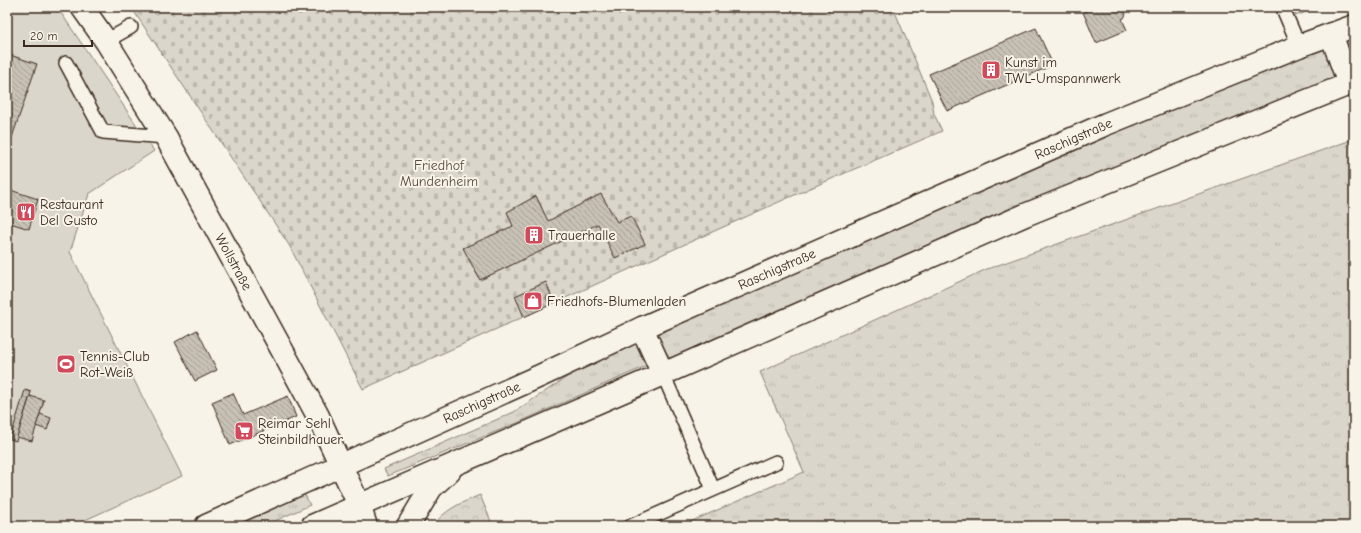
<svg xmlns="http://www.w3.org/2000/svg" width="1361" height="533" viewBox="0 0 1361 533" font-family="'Comic Neue',sans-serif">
  <defs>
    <pattern id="grass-tufts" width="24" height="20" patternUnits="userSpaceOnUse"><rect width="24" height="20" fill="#dbd6cb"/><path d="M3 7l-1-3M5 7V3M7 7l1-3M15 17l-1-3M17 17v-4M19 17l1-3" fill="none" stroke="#bdb8ae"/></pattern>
    <pattern id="forest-crowns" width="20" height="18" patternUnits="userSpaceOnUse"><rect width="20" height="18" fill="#dbd6cb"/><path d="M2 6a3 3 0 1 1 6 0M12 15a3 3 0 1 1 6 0" fill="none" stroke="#bdb8ae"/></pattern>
    <pattern id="cemetery-stones" width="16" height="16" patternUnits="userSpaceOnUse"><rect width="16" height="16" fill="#dbd6cb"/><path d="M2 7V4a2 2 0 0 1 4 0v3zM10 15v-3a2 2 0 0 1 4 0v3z" fill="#bdb8ae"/></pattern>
    <pattern id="building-back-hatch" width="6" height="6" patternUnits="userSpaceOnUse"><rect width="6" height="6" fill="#c8c1b6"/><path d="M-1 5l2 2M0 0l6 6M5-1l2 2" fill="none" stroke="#a49d93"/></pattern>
  </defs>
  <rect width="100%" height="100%" fill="#f7f3e8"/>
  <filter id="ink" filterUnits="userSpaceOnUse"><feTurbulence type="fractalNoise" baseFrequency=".025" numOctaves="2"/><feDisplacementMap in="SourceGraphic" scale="8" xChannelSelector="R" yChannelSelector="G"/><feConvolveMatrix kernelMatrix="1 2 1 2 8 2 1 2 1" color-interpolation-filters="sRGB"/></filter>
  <g filter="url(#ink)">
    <g fill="url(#grass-tufts)" stroke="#8b8074">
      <path d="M1297,7h24l-26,9z"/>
      <path d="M1354,26v56l-691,292 -21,-46z"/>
      <path d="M1354,139v386l-14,1h-659l123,-54 -44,-100 227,-103z"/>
      <path d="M642,341l4,25 -129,57 -129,53 -4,-7 130,-57 65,-43z"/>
      <path d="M304,493l6,12 -46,21h-31z"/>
    </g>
    <path fill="url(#forest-crowns)" stroke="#8b8074" d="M480,495l13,31h-60c12,-17 28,-23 47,-31z"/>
    <path fill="url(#cemetery-stones)" stroke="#8b8074" d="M131,7h762l39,94 2,13 8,17 -152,66 -427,192 -74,-144z"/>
    <path fill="#dbd6cb" stroke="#8b8074" d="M7,7h50l97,144 -65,43 -19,58 112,224 -110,50h-65z"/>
    <g fill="url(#building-back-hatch)" stroke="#3b2a1e">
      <path d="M1096,7h21l1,4 2,-1 4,1 2,3 -2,4 -2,1 5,11 -31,13 -13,-31z"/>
      <path d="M1036,28l17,37 -106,46 -18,-37z"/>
      <path d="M7,54l30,10 -30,88z"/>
      <path d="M7,189l31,10 -9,30 -22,-7z"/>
      <path d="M601,194l16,28 14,-6 14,28 -30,14 -17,-34 -118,56 -17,-32 50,-22 -6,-14 29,-16 12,25z"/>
      <path d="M546,282l5,13 -5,2 4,8 -26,12 -9,-21z"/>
      <path d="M197,330l20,40 -22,11 -20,-39z"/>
      <path d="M25,390l6,2 -15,49 -6,-2z"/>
      <path d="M233,393l10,22 45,-19 8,21 -66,28 -18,-43z"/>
      <path d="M30,396l14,4 -12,41 -15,-4z"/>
      <path d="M40,414l11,4 -4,12 -11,-4z"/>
    </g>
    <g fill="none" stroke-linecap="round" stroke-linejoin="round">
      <defs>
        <g id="service">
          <path d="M1284,7v4l15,35"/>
          <path d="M106,41l25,-14"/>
          <path d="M66,63l37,69 63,5"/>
          <path d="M663,374l50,115"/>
          <path d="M631,526l145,-64"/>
        </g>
        <g id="tertiary">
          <path id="s1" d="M82,7l24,34 60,96 152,279 41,89 7,21"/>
          <path d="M1331,34l18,50"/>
          <path d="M642,328l21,46"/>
          <path id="s2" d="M206,526l336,-151 100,-47 464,-204 193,-78 55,-20"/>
          <path d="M312,526l351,-152 362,-159 329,-133"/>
          <path d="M408,526l23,-38 19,-18"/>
        </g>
      </defs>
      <use href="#service" stroke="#3b2a1e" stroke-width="16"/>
      <use href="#tertiary" stroke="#3b2a1e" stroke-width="25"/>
      <use href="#service" stroke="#f7f3e8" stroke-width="13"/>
      <use href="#tertiary" stroke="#f7f3e8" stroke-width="22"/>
    </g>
  </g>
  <defs>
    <symbol id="building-square" viewBox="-11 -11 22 22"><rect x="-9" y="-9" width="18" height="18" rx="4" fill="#d1495b" stroke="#f7f3e8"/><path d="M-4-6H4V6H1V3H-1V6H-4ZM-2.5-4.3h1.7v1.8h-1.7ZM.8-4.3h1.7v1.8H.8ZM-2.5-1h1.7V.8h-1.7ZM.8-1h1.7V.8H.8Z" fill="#fff"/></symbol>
    <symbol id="restaurant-square" viewBox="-11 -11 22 22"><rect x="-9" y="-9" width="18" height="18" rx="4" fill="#d1495b" stroke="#f7f3e8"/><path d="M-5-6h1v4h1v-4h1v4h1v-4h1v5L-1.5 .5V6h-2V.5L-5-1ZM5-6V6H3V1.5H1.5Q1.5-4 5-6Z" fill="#fff"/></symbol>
    <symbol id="shop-square" viewBox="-11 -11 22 22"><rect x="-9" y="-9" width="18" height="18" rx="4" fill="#d1495b" stroke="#f7f3e8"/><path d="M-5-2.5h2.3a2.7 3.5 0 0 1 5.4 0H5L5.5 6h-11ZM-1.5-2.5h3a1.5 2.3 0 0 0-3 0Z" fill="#fff"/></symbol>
    <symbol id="stadium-square" viewBox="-11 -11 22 22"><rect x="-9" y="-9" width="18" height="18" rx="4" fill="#d1495b" stroke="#f7f3e8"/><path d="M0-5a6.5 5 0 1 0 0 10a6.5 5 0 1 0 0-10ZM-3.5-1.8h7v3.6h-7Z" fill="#fff"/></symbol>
    <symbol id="supermarket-square" viewBox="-11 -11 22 22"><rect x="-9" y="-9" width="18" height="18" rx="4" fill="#d1495b" stroke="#f7f3e8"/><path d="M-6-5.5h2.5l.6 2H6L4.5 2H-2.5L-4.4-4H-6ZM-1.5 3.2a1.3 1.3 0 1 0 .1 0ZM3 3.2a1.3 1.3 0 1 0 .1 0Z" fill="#fff"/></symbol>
  </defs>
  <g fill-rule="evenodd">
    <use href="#building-square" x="980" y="59" width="22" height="22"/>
    <use href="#restaurant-square" x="15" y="201" width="22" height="22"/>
    <use href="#building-square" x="523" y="224" width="22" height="22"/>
    <use href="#shop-square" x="522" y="290" width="22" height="22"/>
    <use href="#stadium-square" x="55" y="353" width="22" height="22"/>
    <use href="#supermarket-square" x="233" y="420" width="22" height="22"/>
  </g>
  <g text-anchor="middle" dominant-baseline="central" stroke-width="4" stroke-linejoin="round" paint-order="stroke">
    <g font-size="14" fill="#3b2a1e" stroke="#f7f3e8" text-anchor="start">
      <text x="1005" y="62">Kunst im<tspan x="1005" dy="16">TWL-Umspannwerk</tspan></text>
      <text x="40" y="204">Restaurant<tspan x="40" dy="16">Del Gusto</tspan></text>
      <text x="548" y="235">Trauerhalle</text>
      <text x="547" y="301">Friedhofs-Blumenladen</text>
      <text x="80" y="356">Tennis-Club<tspan x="80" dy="16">Rot-Weiß</tspan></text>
      <text x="258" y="423">Reimar Sehl<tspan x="258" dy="16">Steinbildhauer</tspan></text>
    </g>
    <g font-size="14" fill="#3b2a1e" stroke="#f7f3e8">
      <text stroke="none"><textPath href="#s2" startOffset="950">Raschigstraße</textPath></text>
      <text stroke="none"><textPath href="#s1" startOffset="297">Wollstraße</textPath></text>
      <text stroke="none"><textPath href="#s2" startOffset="626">Raschigstraße</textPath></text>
      <text stroke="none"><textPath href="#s2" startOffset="302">Raschigstraße</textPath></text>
    </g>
    <g font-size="14" fill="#5b4c41" stroke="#f7f3e8">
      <text x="439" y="165">Friedhof<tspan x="439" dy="16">Mundenheim</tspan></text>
    </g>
  </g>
  <rect width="1361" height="533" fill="none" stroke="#f7f3e8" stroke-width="24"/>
  <rect x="12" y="12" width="1337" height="509" fill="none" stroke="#3b2a1e" stroke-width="1.5" filter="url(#ink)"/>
  <path d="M24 40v6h68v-6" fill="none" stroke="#3b2a1e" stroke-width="2"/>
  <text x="30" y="40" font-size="12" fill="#3b2a1e" stroke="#f7f3e8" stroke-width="3" paint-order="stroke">20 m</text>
</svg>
